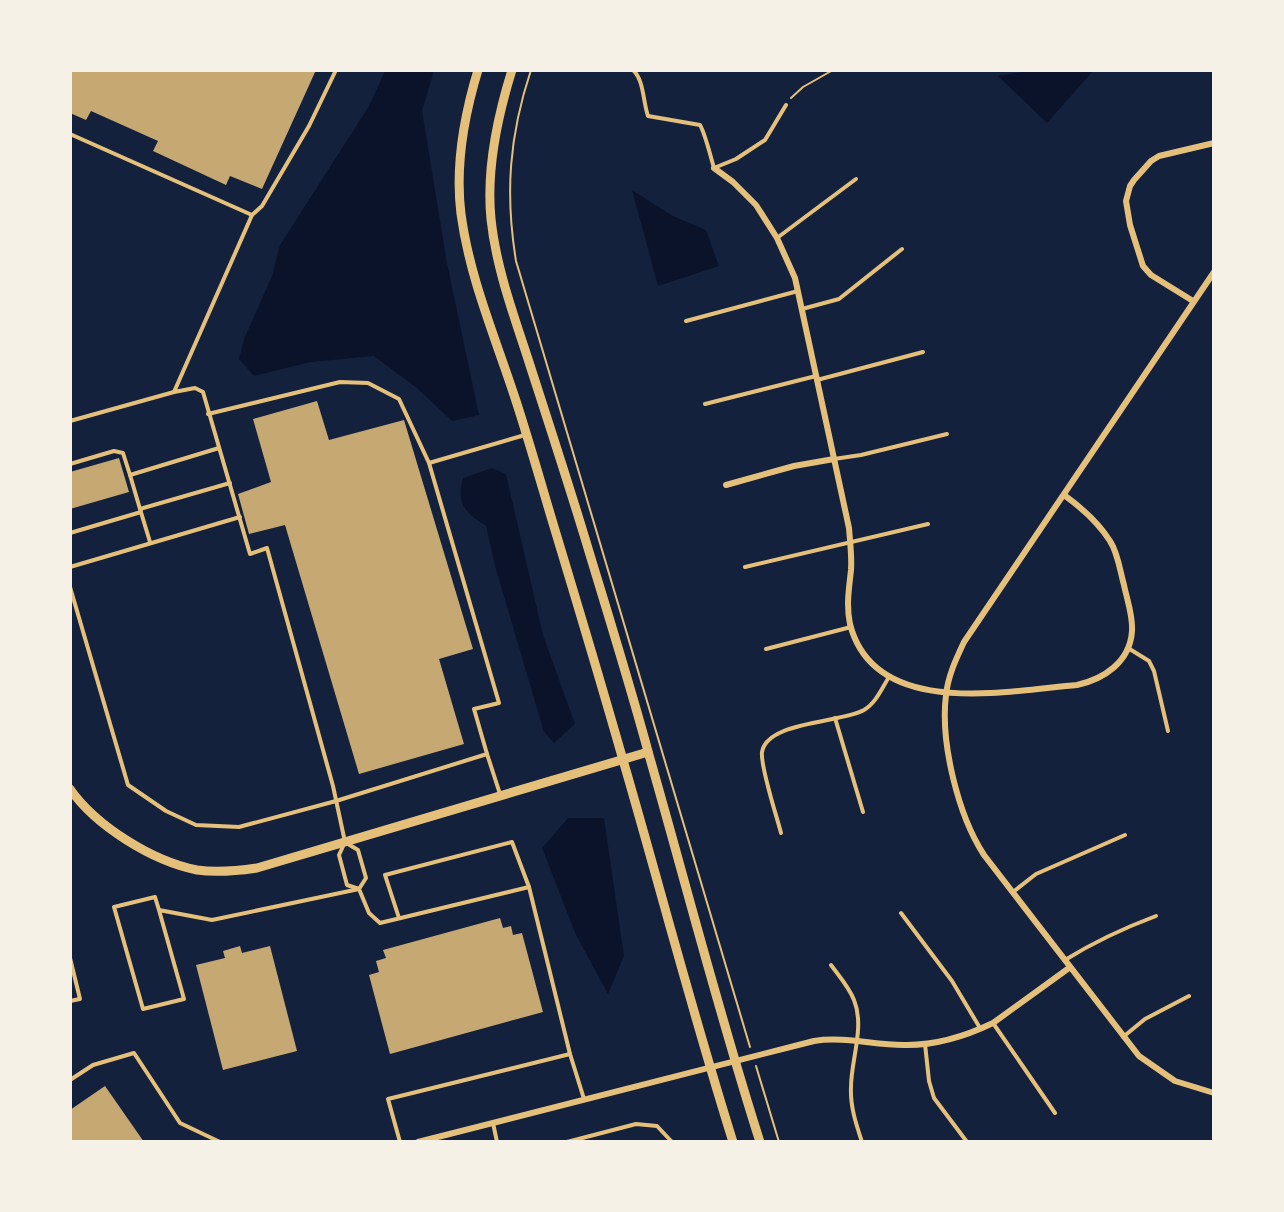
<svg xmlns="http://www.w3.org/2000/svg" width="1284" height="1212" viewBox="0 0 1284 1212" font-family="'Titillium Web',sans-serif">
  <rect width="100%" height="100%" fill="#14213d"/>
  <g fill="#0b132b">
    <path d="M385,71h49l-12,40 25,152 32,152 -27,6 -35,-33 -43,-32 -63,6 -57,14 -15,-17 5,-20 28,-63 8,-31 89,-139z"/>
    <path d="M1028,71l1,-1 64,1 -46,52 -49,-47z"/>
    <path d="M632,190l41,26 33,14 13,36 -61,20z"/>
    <path d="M492,468l14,6 37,161 32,89 -21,19 -10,-11 -49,-166 -9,-40c-21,-14 -30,-21 -23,-48z"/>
    <path d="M568,818h36l20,138 -16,38 -32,-59 -34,-87z"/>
  </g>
  <g fill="#c6a872">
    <path d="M70,70h246l-54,119 -32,-13 -4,9 -73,-34 5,-10 -67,-30 -5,9 -16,-7z"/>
    <path d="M317,401l12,39 75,-20 69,229 -34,10 25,85 -105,30 -74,-249 -36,9 -11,-40 33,-12 -18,-63z"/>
    <path d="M119,458l10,34 -59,17v-37z"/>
    <path d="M500,918l3,10 8,-2 2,9 9,-2 21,79 -153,42 -21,-79 10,-3 -3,-11 10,-3 -3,-8z"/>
    <path d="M240,946l2,7 28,-7 27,105 -74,19 -27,-105 29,-7 -2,-7z"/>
    <path d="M105,1086l39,56h-74v-32z"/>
  </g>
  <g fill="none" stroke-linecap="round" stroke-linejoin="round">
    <g stroke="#e5c07b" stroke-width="2">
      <path d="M531,70c-22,66 -26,124 -15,191l234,786"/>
      <path d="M791,98l12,-11 30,-17"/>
      <path d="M756,1066l23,76"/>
    </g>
    <g stroke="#e5c07b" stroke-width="4">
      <path d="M336,70l-27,56 -47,80 -10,9 -78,177 21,-4 8,4 47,162 17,-6 66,238 12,56 -6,13 8,30 12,4 10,24 11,10 149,-36 -17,-45 -127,33 14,43"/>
      <path d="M633,70c11,10 10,32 15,46l52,9c5,8 11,33 14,43l22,-9 29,-19 21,-35"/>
      <path d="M70,134l182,81"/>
      <path d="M777,238l79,-59"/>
      <path d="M802,309l37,-10 63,-50"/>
      <path d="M686,321l112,-30"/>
      <path d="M817,380l106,-28"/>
      <path d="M705,404l111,-28"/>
      <path d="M70,421l104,-29"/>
      <path d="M834,459l27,-4 86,-21"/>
      <path d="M429,463l96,-28"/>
      <path d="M70,464l44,-13 9,2 7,22"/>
      <path d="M140,509l-10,-34 89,-27"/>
      <path d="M70,533l71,-21"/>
      <path d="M150,542l-10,-33 90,-26"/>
      <path d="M70,567l170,-50"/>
      <path d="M745,567l183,-43"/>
      <path d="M70,587l58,198 38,26 30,14 43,2 97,-26 151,-47 -13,-45 25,-6 -70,-240 -30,-64 -31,-16 -28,-1 -132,32"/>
      <path d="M1128,648l21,13 5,10 14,60"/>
      <path d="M766,649l85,-22"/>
      <path d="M835,718l28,94"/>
      <path d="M487,754l13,40"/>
      <path d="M781,833c-4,-16 -21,-67 -19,-81 5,-31 79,-29 102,-42 12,-7 18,-22 25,-33"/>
      <path d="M529,887l41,167"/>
      <path d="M1013,892l23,-18 89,-39"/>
      <path d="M159,910l25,89 -41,10 -29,-102 41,-10 4,13 53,10 147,-31 7,-11 -8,-28 -10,-6"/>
      <path d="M901,913l51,68 28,47"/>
      <path d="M70,958l10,41 -10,2"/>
      <path d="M1065,960c29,-18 59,-32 91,-44"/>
      <path d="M831,965c8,11 18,22 23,35 11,27 -3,60 -3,87 -1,19 5,37 11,55"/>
      <path d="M993,1023l62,90"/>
      <path d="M1123,1037l22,-18 44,-23"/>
      <path d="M925,1044l4,37 5,17 33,44"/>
      <path d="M70,1080l23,-15 41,-12 46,70 40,19"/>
      <path d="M493,1123l4,19"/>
      <path d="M400,1142l-12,-43 182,-45 14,45"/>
      <path d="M567,1142l69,-18 21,2 15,16"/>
    </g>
    <g stroke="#e5c07b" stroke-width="6">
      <path d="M714,168l19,14 23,23 21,33 18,40 54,250c1,14 3,28 2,42 -2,19 -5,35 -1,54 24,95 157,67 227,61 27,-6 53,-23 55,-54 1,-16 -5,-31 -8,-46 -4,-14 -6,-32 -14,-44 -12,-19 -28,-33 -46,-46"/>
      <path d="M1214,272l-250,370c-8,17 -16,34 -18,53 -6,47 12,120 38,160l155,201 36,25 39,12"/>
      <path d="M1193,301l-42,-26 -8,-9 -13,-41 -4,-24 4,-15 4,-6 17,-19 8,-5 55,-13"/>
      <path d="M726,485l68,-19 40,-7"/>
      <path d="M418,1142l396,-101c32,-5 62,5 93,4 31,0 59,-9 86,-22l76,-55"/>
    </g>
    <g stroke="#e5c07b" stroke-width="9">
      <path d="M478,70c-14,46 -23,96 -17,144 9,66 35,125 55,187 14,43 26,86 39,129 23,76 46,153 68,230 37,127 70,255 110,382"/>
      <path d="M512,70c-15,48 -26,99 -21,149 5,48 22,94 37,140 19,59 38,117 56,176 22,73 45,146 65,220 37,129 70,259 111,387"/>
      <path d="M70,789c26,37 82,72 127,81 20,3 40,1 60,-2l391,-116"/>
    </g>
  </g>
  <rect width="1284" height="1212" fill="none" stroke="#f6f1e7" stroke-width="144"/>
</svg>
